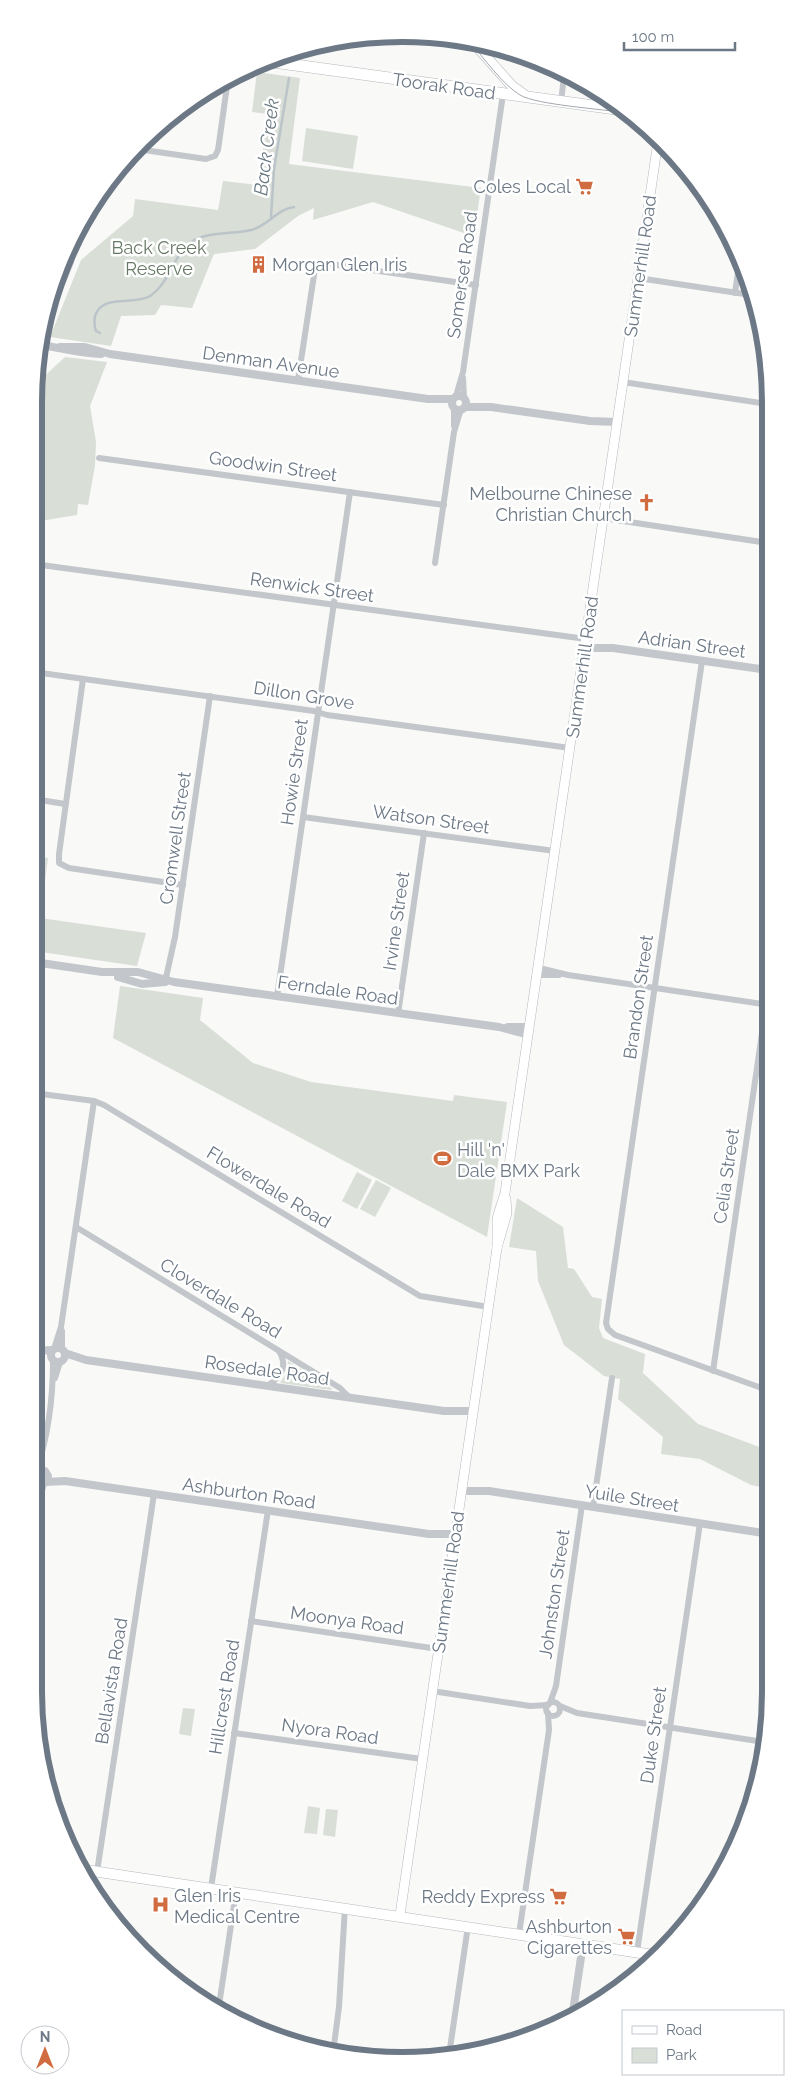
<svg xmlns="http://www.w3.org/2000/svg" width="804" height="2095" viewBox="0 0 804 2095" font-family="Raleway,sans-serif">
  <rect width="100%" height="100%" fill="#f9f9f8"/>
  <g fill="#d9ded7">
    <path d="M257,72l43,6 -11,86 192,24 -7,47 -10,-2 -91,-31 -60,18 1,-12 -16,8 -43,33 -41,5 -22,54 -31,-3 -6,10 -34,1 -10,30 -61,-9 31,-77 52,-44 2,-17 83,11 5,-29 35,4 10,-71 -16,-2z"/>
    <path d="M306,128l52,8 -5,33 -51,-8z"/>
    <path d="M65,357l42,5 -17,44 6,36 -1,24 -7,39 -10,-1 -1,11 -43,7v-120l2,-18z"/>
    <path d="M34,856l14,2 -8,60 106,15 -9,33 -103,-15z"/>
    <path d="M120,986l83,12 -3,22 53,43 58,19 142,19 1,-6 53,7 -20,135 -374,-199z"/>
    <path d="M357,1172l15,8 -15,29 -15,-8z"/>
    <path d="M376,1180l15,8 -16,29 -15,-8z"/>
    <path d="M517,1198l46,29 5,41 6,1 18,28 10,2 -3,29 4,10 42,16 -2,19 55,51 72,27v38l-19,-4 -51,-26 -39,-5 2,-17 -45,-38 2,-20 -16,-3 -40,-31 -26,-64 -2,-30 -27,-4z"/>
    <path d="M288,1361l43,27 1,2 -52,-7 7,-11z"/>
    <path d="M183,1708l12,1 -4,27 -12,-2z"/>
    <path d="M308,1806l12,2 -3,26 -13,-1z"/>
    <path d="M326,1809l12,1 -3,27 -12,-2z"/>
  </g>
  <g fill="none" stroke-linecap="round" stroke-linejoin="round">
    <g stroke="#bbc4c9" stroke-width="2.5">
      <path d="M295,54l1,-4"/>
      <path d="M271,217l3,-48 15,-91"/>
      <path d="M100,333l-4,-2c-2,-5 -2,-9 -1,-15 7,-23 39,-10 55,-20 17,-11 22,-34 35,-49 16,-17 46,-12 66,-17 17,-4 26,-21 43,-23"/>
    </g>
    <defs>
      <g id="secondary">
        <path d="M497,1248v-30l8,-25 153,-1052"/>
        <path d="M400,1915l97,-667 10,-35 -1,-14"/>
      </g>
      <g id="primary">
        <path d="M473,42l39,44 14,10"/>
        <path d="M79,1869l575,86"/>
      </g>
      <path id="trunk" d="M266,61l357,49"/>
    </defs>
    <use href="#secondary" stroke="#b4b8bd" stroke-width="10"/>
    <use href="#primary" stroke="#b5b8bc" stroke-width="11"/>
    <use href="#trunk" stroke="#b5b8bb" stroke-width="12"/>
    <g stroke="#c3c6ca" stroke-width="6">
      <path d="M561,102l3,-26"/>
      <path d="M137,149l69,10 9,-3 3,-6 10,-71"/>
      <path d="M638,278l113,17"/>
      <path d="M735,293l5,-35"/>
      <path d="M43,331l28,-69 5,-30"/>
      <path d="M463,378l1,20"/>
      <path d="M298,380l18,-118 160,23"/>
      <path d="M623,382l144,22"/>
      <path d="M456,396l7,-24 40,-278"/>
      <path d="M454,408v18"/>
      <path d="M99,458l345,47"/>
      <path d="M603,518l165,25"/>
      <path d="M435,563l19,-131 7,-23"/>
      <path d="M34,564l552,75"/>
      <path d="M702,661l-96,662 2,6 7,6 155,56"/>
      <path d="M34,672l280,39 13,4 243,33"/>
      <path d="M83,679l-24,175v9l10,5 114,17"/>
      <path d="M34,799l31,5"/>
      <path d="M303,817l252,34"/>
      <path d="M539,968l29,7 201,30"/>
      <path d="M537,975h22"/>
      <path d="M165,982l10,-45 35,-241"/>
      <path d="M277,997l73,-505"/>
      <path d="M398,1014l26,-181"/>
      <path d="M34,1093l60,8 10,4 316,191 69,11"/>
      <path d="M76,1227l264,161 9,9"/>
      <path d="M62,1331v19"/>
      <path d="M54,1349l7,-22 33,-226"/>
      <path d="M713,1371l56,-386"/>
      <path d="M55,1378l5,-16"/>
      <path d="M269,1385c13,-10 19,-19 10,-34"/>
      <path d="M36,1472c12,-35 17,-75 17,-111"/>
      <path d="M593,1507l19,-129"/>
      <path d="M34,1536l5,-35 5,-17"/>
      <path d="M251,1621l187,28"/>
      <path d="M432,1691l98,15 18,-1"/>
      <circle cx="553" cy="1709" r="7"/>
      <path d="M550,1703l6,-17 26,-181"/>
      <path d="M560,1706l17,7 187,29"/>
      <path d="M234,1733l188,26"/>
      <path d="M97,1872l57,-378"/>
      <path d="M211,1888l57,-378"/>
      <path d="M519,1934l30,-204 -1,-17"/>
      <path d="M637,1952l63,-429"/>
      <path d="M218,2012l18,-120"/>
      <path d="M333,2053l6,-46 6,-100"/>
      <path d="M449,2055l19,-129"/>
    </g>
    <g stroke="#c3c6ca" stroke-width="8">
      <path d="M41,345c21,3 40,9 60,9"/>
      <path d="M60,347h25l25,7 318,45h25"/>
      <circle cx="459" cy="403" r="7"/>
      <path d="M465,407h26l99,14 27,1"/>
      <path d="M585,648h28l155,22"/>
      <path d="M34,962l68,10h36l36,10 325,45 30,8"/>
      <path d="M118,977l24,7 23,-2"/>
      <path d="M508,1027h22"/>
      <circle cx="58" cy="1355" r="7"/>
      <path d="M34,1351l18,-1"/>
      <path d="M65,1353l21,7 358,51h29"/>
      <path d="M34,1477l2,-5 9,-1 3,5 -2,6 -4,2 -6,-1 -2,-5"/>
      <path d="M46,1482l19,-1 364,53h26"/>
      <path d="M461,1491h28l281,43"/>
      <path d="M572,2018l11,-74"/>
    </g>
    <use href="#secondary" stroke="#fff" stroke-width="9"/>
    <use href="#primary" stroke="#fff" stroke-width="10"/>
    <use href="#trunk" stroke="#fff" stroke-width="11"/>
    <path stroke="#a3a8ae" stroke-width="1" d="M470,42c14,16 32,42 50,53 17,10 83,14 106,18"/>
  </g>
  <defs>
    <symbol id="supermarket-bare" viewBox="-9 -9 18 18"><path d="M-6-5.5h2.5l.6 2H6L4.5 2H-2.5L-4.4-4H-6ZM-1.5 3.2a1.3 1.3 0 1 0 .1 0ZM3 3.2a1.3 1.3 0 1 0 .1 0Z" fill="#d16c40" stroke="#fff" stroke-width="2.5" paint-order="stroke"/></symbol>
    <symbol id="building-bare" viewBox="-9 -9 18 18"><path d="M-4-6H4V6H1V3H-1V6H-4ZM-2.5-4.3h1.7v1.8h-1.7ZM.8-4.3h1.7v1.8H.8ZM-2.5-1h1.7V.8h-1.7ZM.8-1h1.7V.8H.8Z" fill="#d16c40" stroke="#fff" stroke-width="2.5" paint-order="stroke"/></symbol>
    <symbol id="church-bare" viewBox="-9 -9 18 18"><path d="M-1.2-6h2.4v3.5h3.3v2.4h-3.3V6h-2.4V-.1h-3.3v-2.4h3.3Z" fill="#d16c40" stroke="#fff" stroke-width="2.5" paint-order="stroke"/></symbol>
    <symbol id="stadium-bare" viewBox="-9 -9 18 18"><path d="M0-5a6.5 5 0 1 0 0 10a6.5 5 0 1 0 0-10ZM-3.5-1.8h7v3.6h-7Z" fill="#d16c40" stroke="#fff" stroke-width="2.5" paint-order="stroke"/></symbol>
    <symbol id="hospital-bare" viewBox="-9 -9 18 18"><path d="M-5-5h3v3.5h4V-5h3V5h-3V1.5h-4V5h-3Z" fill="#d16c40" stroke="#fff" stroke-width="2.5" paint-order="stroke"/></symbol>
  </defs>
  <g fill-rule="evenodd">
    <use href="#supermarket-bare" x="572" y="174" width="25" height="25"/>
    <use href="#building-bare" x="246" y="252" width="25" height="25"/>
    <use href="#church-bare" x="634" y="490" width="25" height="25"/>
    <use href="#stadium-bare" x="430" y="1146" width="25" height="25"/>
    <use href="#supermarket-bare" x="546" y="1884" width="25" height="25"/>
    <use href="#hospital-bare" x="148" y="1892" width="25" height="25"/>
    <use href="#supermarket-bare" x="614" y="1924" width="25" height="25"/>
  </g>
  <g text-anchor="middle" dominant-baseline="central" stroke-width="5" stroke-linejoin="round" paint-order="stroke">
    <g font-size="18" fill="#6c7885" stroke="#fff">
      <text transform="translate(444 86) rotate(8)">Toorak Road</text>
      <text transform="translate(640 266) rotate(-82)">Summerhill Road</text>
      <text transform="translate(462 275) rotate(-82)">Somerset Road</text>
      <text transform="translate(271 362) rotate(8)">Denman Avenue</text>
      <text transform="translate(273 466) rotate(8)">Goodwin Street</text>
      <text transform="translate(312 587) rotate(8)">Renwick Street</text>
      <text transform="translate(692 644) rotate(8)">Adrian Street</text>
      <text transform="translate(582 667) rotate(-82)">Summerhill Road</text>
      <text transform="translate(304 695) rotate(9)">Dillon Grove</text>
      <text transform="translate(294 772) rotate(-82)">Howie Street</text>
      <text transform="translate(431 819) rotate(8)">Watson Street</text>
      <text transform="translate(175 838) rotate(-82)">Cromwell Street</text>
      <text transform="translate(396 921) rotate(-82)">Irvine Street</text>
      <text transform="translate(338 990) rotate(8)">Ferndale Road</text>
      <text transform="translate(638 997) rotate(-82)">Brandon Street</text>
      <text transform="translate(726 1176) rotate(-82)">Celia Street</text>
      <text transform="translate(269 1187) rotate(31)">Flowerdale Road</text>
      <text transform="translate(221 1298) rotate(31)">Cloverdale Road</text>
      <text transform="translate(267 1370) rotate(8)">Rosedale Road</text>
      <text transform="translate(249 1493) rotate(8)">Ashburton Road</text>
      <text transform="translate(632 1498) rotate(9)">Yuile Street</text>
      <text transform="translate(448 1582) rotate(-82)">Summerhill Road</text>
      <text transform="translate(554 1594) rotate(-82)">Johnston Street</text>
      <text transform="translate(347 1620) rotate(8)">Moonya Road</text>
      <text transform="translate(111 1681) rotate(-81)">Bellavista Road</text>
      <text transform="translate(224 1697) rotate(-81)">Hillcrest Road</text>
      <text transform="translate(330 1731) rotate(8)">Nyora Road</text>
      <text transform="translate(653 1735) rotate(-82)">Duke Street</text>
    </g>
    <g font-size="18" fill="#6c7885" stroke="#fff" text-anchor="end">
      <text x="571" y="186">Coles Local</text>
      <text x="272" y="264" text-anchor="start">Morgan Glen Iris</text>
      <text x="632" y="493">Melbourne Chinese<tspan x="632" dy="21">Christian Church</tspan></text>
      <text x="457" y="1149" text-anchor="start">Hill 'n'<tspan x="457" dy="21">Dale BMX Park</tspan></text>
      <text x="174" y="1895" text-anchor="start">Glen Iris<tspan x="174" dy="21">Medical Centre</tspan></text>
      <text x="545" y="1896">Reddy Express</text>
      <text x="612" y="1926">Ashburton<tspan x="612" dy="21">Cigarettes</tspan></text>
    </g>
    <g font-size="18" fill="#687866" stroke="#fff">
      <text x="159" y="247">Back Creek<tspan x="159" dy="21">Reserve</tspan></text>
    </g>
    <g font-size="19" font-style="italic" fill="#677780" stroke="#fff">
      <text transform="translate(266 147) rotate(-83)">Back Creek</text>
    </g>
  </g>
  <path d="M0 0H804V2095H0ZM402 42H402A360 360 0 0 1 762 402V1692A360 360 0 0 1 402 2052H402A360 360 0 0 1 42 1692V402A360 360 0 0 1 402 42Z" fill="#fff" fill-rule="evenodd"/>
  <path fill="none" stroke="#6c7885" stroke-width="6" d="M402 42H402A360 360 0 0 1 762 402V1692A360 360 0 0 1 402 2052H402A360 360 0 0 1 42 1692V402A360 360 0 0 1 402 42Z"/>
  <rect x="622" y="2010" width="162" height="65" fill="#ffffff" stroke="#c4c9ce"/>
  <rect x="632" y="2026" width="25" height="8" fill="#ffffff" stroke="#c4c9ce"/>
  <text x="666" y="2035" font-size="15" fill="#6c7885">Road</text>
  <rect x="632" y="2048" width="25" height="15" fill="#d9ded7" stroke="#c4c9ce"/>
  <text x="666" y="2060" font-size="15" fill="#6c7885">Park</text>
  <g transform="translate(45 2050)"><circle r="24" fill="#ffffff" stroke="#c4c9ce"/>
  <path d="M0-4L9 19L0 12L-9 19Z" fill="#d16c40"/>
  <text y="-8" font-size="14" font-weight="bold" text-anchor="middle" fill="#6c7885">N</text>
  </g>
  <path d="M624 42v8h111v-8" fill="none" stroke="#6c7885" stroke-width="2.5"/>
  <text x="632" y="42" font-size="15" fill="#6c7885" stroke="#ffffff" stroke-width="4" paint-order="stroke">100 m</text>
</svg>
